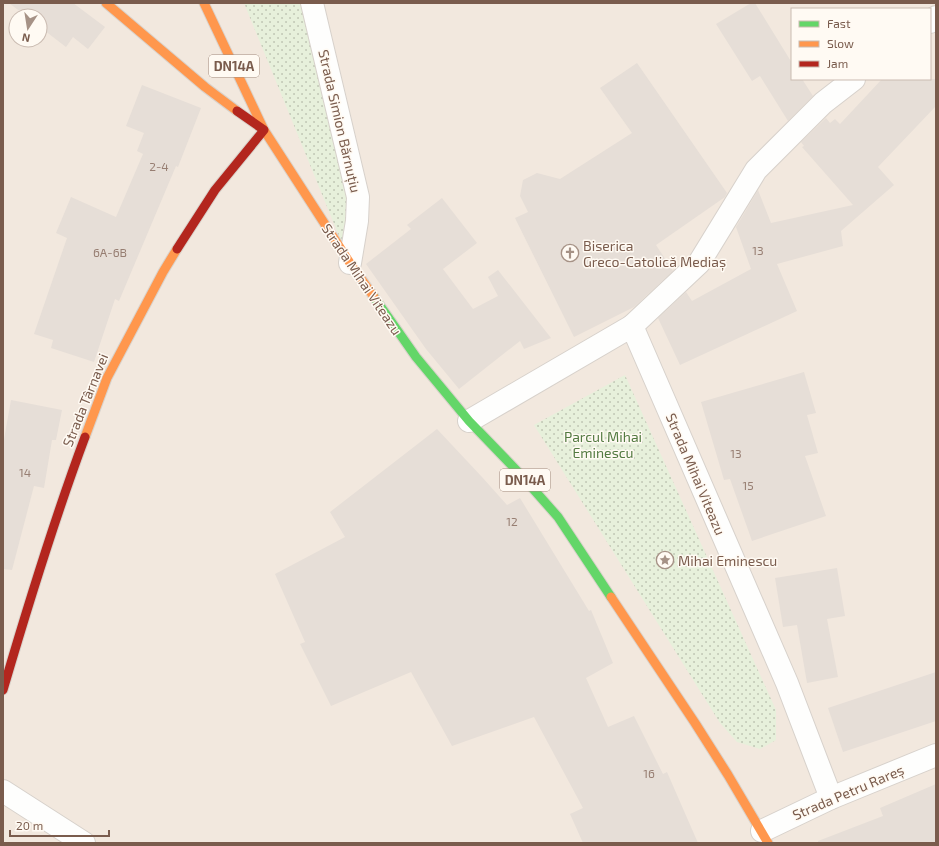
<svg xmlns="http://www.w3.org/2000/svg" width="939" height="846" viewBox="0 0 939 846" font-family="'Exo 2',sans-serif">
  <defs>
    <pattern id="park-dots" width="8" height="8" patternUnits="userSpaceOnUse"><rect width="8" height="8" fill="#e7f0db"/><path d="M2 2h.1M6 6h.1" fill="none" stroke="#c0c6b4" stroke-width="1.8" stroke-linecap="round"/></pattern>
  </defs>
  <rect width="100%" height="100%" fill="#f9f5f0"/>
  <path fill="#f2e8de" fill-rule="evenodd" d="M3,3h933v840h-933zM792,9h138v70h-138zM16,16h24v24h-24z"/>
  <g fill="url(#park-dots)">
    <path d="M244,3h68l46,194 -8,66z"/>
    <path d="M625,375l151,335v30l-16,9 -23,-7 -17,-19 -186,-298z"/>
  </g>
  <g fill="#e6ded7">
    <path d="M9,3h64l32,24 -17,22 -15,-12 -7,10 -26,-20v-11h-14z"/>
    <path d="M751,3h4l37,60v16h10l11,17 -25,25 -28,-45 -8,5 -36,-57z"/>
    <path d="M637,63l90,130 -2,4 -69,48 17,26 -39,36 -60,30 -59,-119 13,-6 -8,-16 3,-16 14,-7 23,6 72,-46 -32,-45z"/>
    <path d="M882,79h54v27l-58,61 16,18 -53,46 2,15 -66,18 20,47 -117,54 -22,-47 28,-26 6,9 59,-32 -15,-42 22,-37 13,33 82,-18 -51,-58 2,-1 -3,-4 25,-24 4,5 5,-4 5,5z"/>
    <path d="M142,85l59,23 -23,59 -2,-1 -57,135 -4,-2 -21,63 -43,-14 2,-8 -19,-6 33,-96 -11,-5 15,-36 45,20 27,-63 -6,-3 7,-18 -18,-7z"/>
    <path d="M442,198l35,45 -34,26 30,40 25,-13 -10,-19 10,-7 53,68 -27,11 -4,-8 -61,48 -33,-40 -60,-85 45,-35 -4,-4z"/>
    <path d="M804,372l12,41 -9,2 11,38 -13,3 21,60 -74,25 -22,-62 -6,1 -23,-78z"/>
    <path d="M11,400l51,10 -6,30h-4l-8,48 -10,-2 -22,84 -9,-1v-124z"/>
    <path d="M437,429l45,48 25,28 13,-7 69,113 2,-1 22,53 -27,15 22,49 26,-11 29,58 4,-2 31,71h-115l-13,-29 13,-6 -49,-91 -82,29 -41,-74 -80,34 -31,-62 5,-2 -30,-68 70,-37 -15,-25z"/>
    <path d="M837,568l8,48 -18,3 11,58 -31,6 -10,-58 -14,2 -8,-49z"/>
    <path d="M936,672v49l-93,31 -15,-44z"/>
    <path d="M936,784v59h-118v-2l65,-25 -3,-8z"/>
  </g>
  <g fill="none" stroke-linecap="round" stroke-linejoin="round">
    <defs>
      <g id="street">
        <path d="M312,3l46,194 -1,24 -7,42"/>
        <path d="M930,22l6,-5"/>
        <path d="M632,326l67,-63 57,-93 67,-67 31,-24"/>
        <path d="M469,421l163,-95 155,357 44,115"/>
        <path d="M3,791l81,52"/>
        <path d="M762,831l69,-33 105,-43"/>
      </g>
      <path id="fast" d="M374,297l42,60 53,64 51,53 38,43 53,80"/>
      <g id="slow">
        <path d="M106,3l99,84 32,24"/>
        <path d="M204,3l60,127 86,133 24,34"/>
        <path d="M85,437l22,-59 56,-106 14,-23"/>
        <path d="M611,597l84,126 33,52 40,68"/>
      </g>
      <g id="jam">
        <path d="M177,249l38,-59 49,-60 -27,-19"/>
        <path d="M3,690c25,-85 51,-170 82,-253"/>
      </g>
    </defs>
    <use href="#street" stroke="#d7d1cb" stroke-width="24"/>
    <use href="#fast" stroke="#d9d2cb" stroke-width="11"/>
    <use href="#slow" stroke="#d9d2cb" stroke-width="11"/>
    <use href="#jam" stroke="#d9d2cb" stroke-width="11"/>
    <use href="#street" stroke="#fefefd" stroke-width="22"/>
    <use href="#fast" stroke="#63d668" stroke-width="9"/>
    <use href="#slow" stroke="#ff974d" stroke-width="9"/>
    <use href="#jam" stroke="#b3261e" stroke-width="9"/>
  </g>
  <defs>
    <symbol id="church-ring" viewBox="-11 -11 22 22"><circle r="9.5" fill="#fffaf3" stroke="#a69286" stroke-width="1.5"/><path d="M-1.2-6h2.4v3.5h3.3v2.4h-3.3V6h-2.4V-.1h-3.3v-2.4h3.3Z" fill="#a69286"/></symbol>
    <symbol id="sight-ring" viewBox="-11 -11 22 22"><circle r="9.5" fill="#fffaf3" stroke="#a69286" stroke-width="1.5"/><path d="M0-6L1.8-2.2L6-1.7L2.9 1.2L3.7 5.4L0 3.3L-3.7 5.4L-2.9 1.2L-6-1.7L-1.8-2.2Z" fill="#a69286"/></symbol>
  </defs>
  <g fill-rule="evenodd">
    <use href="#church-ring" x="560" y="243" width="20" height="20"/>
    <use href="#sight-ring" x="655" y="550" width="20" height="20"/>
  </g>
  <g text-anchor="middle" dominant-baseline="central" stroke-width="3" stroke-linejoin="round" paint-order="stroke">
    <g font-size="12" fill="#977e72">
      <text x="159" y="166">2-4</text>
      <text x="758" y="250">13</text>
      <text x="110" y="252">6A-6B</text>
      <text x="736" y="453">13</text>
      <text x="25" y="472">14</text>
      <text x="748" y="485">15</text>
      <text x="512" y="521">12</text>
      <text x="649" y="773">16</text>
    </g>
    <g fill="#fffaf3" stroke="#a28b7f" stroke-width="1">
      <rect x="209" y="55" width="50" height="22" rx="3"/>
      <rect x="500" y="469" width="50" height="22" rx="3"/>
    </g>
    <g font-size="13" font-weight="bold" fill="#7a5c4d">
      <text x="234" y="66">DN14A</text>
      <text x="525" y="480">DN14A</text>
    </g>
    <g font-size="14" fill="#7a5c4d" stroke="#fffaf3">
      <text transform="translate(340 121) rotate(77)">Strada Simion Bărnuțiu</text>
      <text transform="translate(362 279) rotate(56)">Strada Mihai Viteazu</text>
      <text transform="translate(85 400) rotate(-68)">Strada Târnavei</text>
      <text transform="translate(696 474) rotate(67)">Strada Mihai Viteazu</text>
      <text transform="translate(848 792) rotate(-23)">Strada Petru Rareș</text>
    </g>
    <g font-size="14" fill="#7a5c4d" stroke="#fffaf3" text-anchor="start">
      <text x="583" y="245">Biserica<tspan x="583" dy="16">Greco-Catolică Mediaș</tspan></text>
      <text x="678" y="560">Mihai Eminescu</text>
    </g>
    <g font-size="14" fill="#537a41" stroke="#fffaf3">
      <text x="603" y="436">Parcul Mihai<tspan x="603" dy="16">Eminescu</tspan></text>
    </g>
  </g>
  <rect width="939" height="846" fill="none" stroke="#7a5c4d" stroke-width="8"/>
  <rect x="791" y="8" width="140" height="72" fill="#fffaf3" stroke="#cabbb1"/>
  <rect x="799" y="21" width="20" height="6" fill="#63d668" stroke="#cabbb1"/>
  <text x="827" y="28" font-size="12" fill="#7a5c4d">Fast</text>
  <rect x="799" y="41" width="20" height="6" fill="#ff974d" stroke="#cabbb1"/>
  <text x="827" y="48" font-size="12" fill="#7a5c4d">Slow</text>
  <rect x="799" y="61" width="20" height="6" fill="#b3261e" stroke="#cabbb1"/>
  <text x="827" y="68" font-size="12" fill="#7a5c4d">Jam</text>
  <g transform="translate(28 28) rotate(192)"><circle r="19" fill="#fffaf3" stroke="#cabbb1"/>
  <path d="M0-3L7 15L0 10L-7 15Z" fill="#a69286"/>
  <text y="-6" font-size="11" font-weight="bold" text-anchor="middle" fill="#7a5c4d">N</text>
  </g>
  <path d="M10 830v6h99v-6" fill="none" stroke="#7a5c4d" stroke-width="2"/>
  <text x="16" y="830" font-size="12" fill="#7a5c4d" stroke="#fffaf3" stroke-width="3" paint-order="stroke">20 m</text>
</svg>
